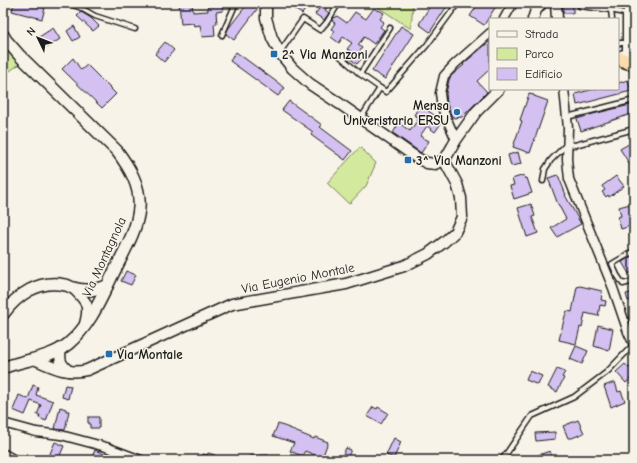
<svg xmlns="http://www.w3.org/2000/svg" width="637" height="463" viewBox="0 0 637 463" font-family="'Comic Neue',sans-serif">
  <rect width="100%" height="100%" fill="#f7f3e8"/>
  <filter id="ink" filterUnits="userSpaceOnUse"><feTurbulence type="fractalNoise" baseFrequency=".025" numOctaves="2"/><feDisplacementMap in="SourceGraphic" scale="8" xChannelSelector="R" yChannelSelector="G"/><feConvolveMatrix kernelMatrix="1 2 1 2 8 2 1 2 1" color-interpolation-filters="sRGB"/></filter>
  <g filter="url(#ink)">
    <g fill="#d3e99e" stroke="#78825d">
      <path d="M372,3h41l-2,26z"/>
      <path d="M3,43l18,20 -18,13z"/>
      <path d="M360,147l16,16 -10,23 -17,18 -22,-21z"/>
    </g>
    <g fill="#d4c1f2" stroke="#1c1c1c">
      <path d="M14,3h12l19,5 -3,11 -30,-8z"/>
      <path d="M179,3h13l1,9 15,-1 -1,-8h15l1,8 -7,1 1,12h-3l1,12 -13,1 -2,-12 -6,1 -1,-3 -12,1z"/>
      <path d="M248,3h3l7,5 -24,32 -8,-6 2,-5z"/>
      <path d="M298,3h12l-8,11 -8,-5z"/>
      <path d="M311,3h19l-5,7 4,3 -5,7 -9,-6 4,-5z"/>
      <path d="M432,3h17l-19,29 -11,-8z"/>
      <path d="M479,3h19l-14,22 -14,-9z"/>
      <path d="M563,3h8v1h2v9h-10z"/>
      <path d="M374,8l4,3 1,-1 5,3 -4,6 4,3 -4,5 4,3 -10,14 -10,-7 -6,8 4,3 -4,5 5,4 -6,7 -9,-7 4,-5 -5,-3 5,-6 -9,-6 -4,6 -8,-6 4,-6 -4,-2 4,-6 -3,-2 2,-4 1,1 2,-2 10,7 8,-11 11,7z"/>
      <path d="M81,12l10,6 8,8 -6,5 -16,-15z"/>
      <path d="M74,26l6,11 -7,4 -6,-10z"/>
      <path d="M401,26l13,8 -29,45 -13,-8z"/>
      <path d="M53,28l7,11 -12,8 -4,-6 -2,1 -3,-5z"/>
      <path d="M490,41v28l-13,12 10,11 -25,25 -8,1 -3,-3 -4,-11 -1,-11 3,-13 2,-4 13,-11 -1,-1z"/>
      <path d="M165,42l9,8 -10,12 -9,-8z"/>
      <path d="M236,52l49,36 -7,8 -48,-35z"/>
      <path d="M73,58l8,12 6,-5 29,29 -14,14 -40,-39z"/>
      <path d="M628,80l3,11 -54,14 -2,-11 19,-5h24v-6z"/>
      <path d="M529,94l5,1v1l14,5 -18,52 -17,-6 9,-26 -2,-1z"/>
      <path d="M289,101l33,24 -2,2 32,24 -7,9 -34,-25 2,-3 -31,-22z"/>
      <path d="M634,104v9l-53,18 -4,-12 16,-5z"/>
      <path d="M420,105l21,15 1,2 -7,10 -8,-6 -7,10 9,5 -8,12 -28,-20 6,-10 11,8 9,-13 -5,-3z"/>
      <path d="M634,141v30l-14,-22z"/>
      <path d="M518,152l3,12 -10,2 -3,-11z"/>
      <path d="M524,175l1,4 2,-1 5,15 -18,6 -4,-13 4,-1 -2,-6z"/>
      <path d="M558,175l8,20h-1l16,29 -24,13 -6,-9 15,-9 -9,-17 -9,-24z"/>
      <path d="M616,176l8,10 -15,11 -1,-2 -2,2 -4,-5 3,-2 -3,-4z"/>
      <path d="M531,204l4,12 -3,1 6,16 -11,4 -9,-29z"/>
      <path d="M630,204l4,17v4l-13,4 -3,-12 3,-1 -2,-9z"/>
      <path d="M634,255v16l-5,3 -7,-12z"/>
      <path d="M126,271l10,4 -5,10 -10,-4z"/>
      <path d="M580,286l22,5 -1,3 1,1 -1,5 5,1 -1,5 -5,-1 -2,11 -13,-3 -3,15 -2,-1 -4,17 -17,-4 6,-24 2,-5 5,1 5,-25z"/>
      <path d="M634,292v7l-6,2 -2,-7z"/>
      <path d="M598,325l15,4 -4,22 -15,-5z"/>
      <path d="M576,346l12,5 -6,13 -12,-5z"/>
      <path d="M625,364l4,4 1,-1 4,4v4l-8,8 -10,-11z"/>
      <path d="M557,369l8,3 -3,5 2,1 -7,14 -9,-5z"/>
      <path d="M530,371l12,5 -4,9 -12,-5z"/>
      <path d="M615,382l3,10 3,-1 4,10 -14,6 -7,-21z"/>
      <path d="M33,385l5,2 -2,8 17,6 -7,20 -7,-3 1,-3h-3l4,-10 -10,-4 -6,14 -12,-5 6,-15 9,4z"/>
      <path d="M65,385l6,1 -3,13 -6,-2z"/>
      <path d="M60,407l6,2v2h3l-4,19 -10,-1z"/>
      <path d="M373,407l4,2 1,-2 10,6 -7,11 -14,-8z"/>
      <path d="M88,417h11v11h-9v-5h-2z"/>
      <path d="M578,420l6,13 -12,5h-4l-5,-12z"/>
      <path d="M278,424l14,5v1l22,9 1,-2 13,5 -6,16 -17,-7 -3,5 -12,-5 4,-8 -21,-7z"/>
      <path d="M555,432v7l-19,2 -1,-8z"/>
      <path d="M394,438l7,4 -7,16 -8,-3z"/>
      <path d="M55,442l9,4 -6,14 -9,-4z"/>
      <path d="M346,448l5,2 -5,10h-6z"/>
      <path d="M95,450l23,10h-27z"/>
      <path d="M550,451l3,9h-14l-1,-5z"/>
      <path d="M208,453l7,2v2l4,2v1h-18l2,-6 4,1z"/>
      <path d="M268,455v5h-19v-4z"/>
    </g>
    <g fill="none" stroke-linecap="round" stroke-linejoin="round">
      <defs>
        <g id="service">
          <path d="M67,3l12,4 16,9 40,13"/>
          <path d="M580,3v3l31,4 1,9"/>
          <path d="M611,10l17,4"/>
          <path d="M222,35l14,-32"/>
          <path d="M618,43h7l1,-2"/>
          <path d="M280,52l23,-33 17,11 7,-8 10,-16"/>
          <path d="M341,57l19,17 20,14 -19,30"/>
          <path d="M360,74l30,-46"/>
          <path d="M380,88l6,4 41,-47 31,-42"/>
          <path d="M567,117l67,-17"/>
          <path d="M543,181l2,-12 6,-9 16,-16 8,1 59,-16"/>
          <path d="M634,251l-22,13 5,11 6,9 11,-3"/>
          <path d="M502,460l30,-44 42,-19 33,-25 27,-28"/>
        </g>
        <g id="minor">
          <path d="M504,19l9,-16"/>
          <path d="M564,89l4,39 -1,31 2,20 44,109 15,44 6,13"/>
          <path d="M456,140l-14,-32 -2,-15 4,-17 11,-12 35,-31"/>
          <path d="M3,423l33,9 25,3 45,12 35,13"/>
        </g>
        <g id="tertiary">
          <path d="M266,3v15l6,20 8,15 12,15 18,16 30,20 77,54 10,5 8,1 9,-4 4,-6 8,-14 20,-28 23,-23"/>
          <path d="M556,3l1,16"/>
          <path d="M533,19l3,-9 6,-7"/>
          <path d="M628,54v-40l3,-11"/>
          <path d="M74,289c13,13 16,16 11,35"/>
          <path d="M61,348c-2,12 -1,16 8,23"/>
          <path d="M34,359c18,8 33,16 53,11l145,-66 114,-20 58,-18 24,-12 16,-12 11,-10 7,-15 -1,-19 -4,-14 -13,-24"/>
        </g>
        <g id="secondary">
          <path d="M3,35l3,5 14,16 97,95c12,16 24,35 22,57 -2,23 -15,43 -24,62 -13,26 -24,55 -47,74 -19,15 -43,15 -65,24"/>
          <path d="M618,57l16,-4"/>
          <path d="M3,314c14,-19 36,-35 62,-29 3,0 5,2 8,3 12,4 23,2 34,-2"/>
          <path d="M3,455l9,5"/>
        </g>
        <path id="trunk" d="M618,58l10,4 6,1"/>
      </defs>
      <use href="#service" stroke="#1c1c1c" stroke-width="7"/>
      <use href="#minor" stroke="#1c1c1c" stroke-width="11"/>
      <use href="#tertiary" stroke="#1c1c1c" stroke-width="13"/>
      <use href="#secondary" stroke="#1c1c1c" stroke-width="14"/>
      <use href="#trunk" stroke="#1c1c1c" stroke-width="16"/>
      <use href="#service" stroke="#f7f3e8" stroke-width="4"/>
      <use href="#minor" stroke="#f7f3e8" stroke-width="8"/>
      <use href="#tertiary" stroke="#f7f3e8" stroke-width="10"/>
      <use href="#secondary" stroke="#f7f3e8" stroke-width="11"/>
      <use href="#trunk" stroke="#faddab" stroke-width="13"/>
    </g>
  </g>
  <g fill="#1f6fb2" stroke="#f7f3e8" stroke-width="1.5">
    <rect x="270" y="50" width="8" height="8" rx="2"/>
    <circle cx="457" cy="112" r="4"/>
    <rect x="404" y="156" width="8" height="8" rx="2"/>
    <rect x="105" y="350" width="8" height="8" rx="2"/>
  </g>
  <g text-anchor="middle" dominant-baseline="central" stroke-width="3" stroke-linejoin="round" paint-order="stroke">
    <g font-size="13" font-weight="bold" fill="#1c1c1c" stroke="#f7f3e8" text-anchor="start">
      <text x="282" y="54">2^ Via Manzoni</text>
      <text x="449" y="105" text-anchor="end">Mensa<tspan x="449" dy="15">Univeristaria ERSU</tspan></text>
      <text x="416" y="160">3^ Via Manzoni</text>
      <text x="117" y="354">Via Montale</text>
    </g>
    <g font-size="13" fill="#1c1c1c" stroke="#f7f3e8">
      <text transform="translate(104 257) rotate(-65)">Via Montagnola</text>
      <text transform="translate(298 278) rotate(-11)">Via Eugenio Montale</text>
    </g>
  </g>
  <rect width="637" height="463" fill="none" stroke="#f7f3e8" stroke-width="16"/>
  <rect x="8" y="8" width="621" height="447" fill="none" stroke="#1c1c1c" stroke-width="1.5" filter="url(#ink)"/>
  <rect x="489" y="18" width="130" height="72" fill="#f7f3e8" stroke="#9f9d96"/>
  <rect x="497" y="31" width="20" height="6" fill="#f7f3e8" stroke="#9f9d96"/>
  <text x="525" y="38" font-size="12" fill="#1c1c1c">Strada</text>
  <rect x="497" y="48" width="20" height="12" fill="#d3e99e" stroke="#9f9d96"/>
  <text x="525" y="58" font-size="12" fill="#1c1c1c">Parco</text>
  <rect x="497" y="68" width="20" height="12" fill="#d4c1f2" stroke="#9f9d96"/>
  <text x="525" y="78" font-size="12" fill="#1c1c1c">Edificio</text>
  <g transform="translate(38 38) rotate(313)" stroke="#f7f3e8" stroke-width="3" paint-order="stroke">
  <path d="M0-3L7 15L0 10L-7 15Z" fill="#1c1c1c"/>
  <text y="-6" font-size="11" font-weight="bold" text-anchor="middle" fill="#1c1c1c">N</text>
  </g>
</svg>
